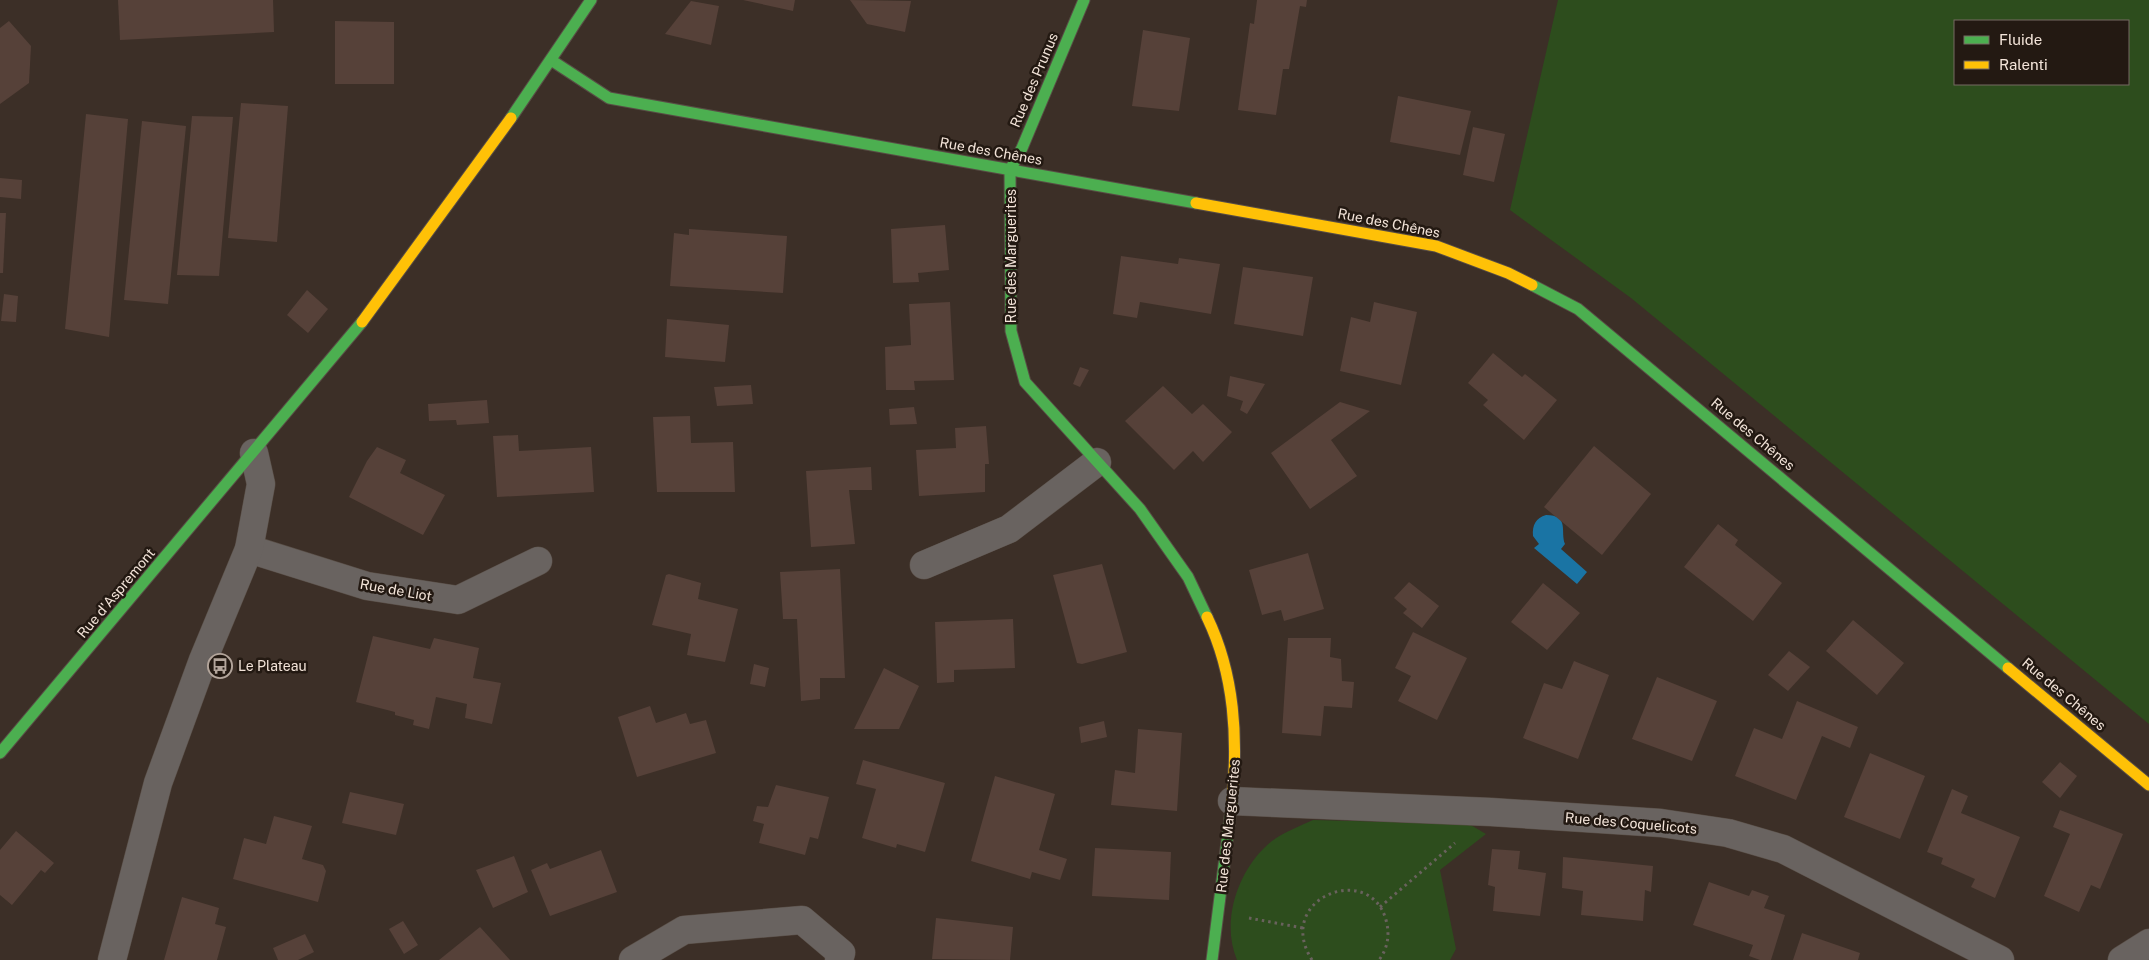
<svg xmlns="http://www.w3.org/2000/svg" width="2149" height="960" viewBox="0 0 2149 960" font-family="'Public Sans',sans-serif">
  <rect width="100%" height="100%" fill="#3c2f27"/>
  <g fill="#2d4d1d" fill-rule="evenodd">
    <path d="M1558,0h591v724l-518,-426 -121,-88zM2128,21v63h-173v-63z"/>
    <path d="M1313,820l156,4 17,10 -46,36 16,79 -6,11h-213c-17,-40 2,-93 35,-119 12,-9 28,-15 41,-21z"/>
  </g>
  <path fill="#1a74a4" d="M1546,515c24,0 14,17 19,29l-4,5 26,23 -10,12 -43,-36 5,-4 -6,-8c-1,-11 3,-18 13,-21z"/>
  <g fill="#564139">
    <path d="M118,0h155l1,32 -154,8z"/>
    <path d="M743,0h52l-2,11z"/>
    <path d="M850,0l61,1 -6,31 -38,-8z"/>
    <path d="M1257,0h50l-1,7 -6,-1 -11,63h-6l-7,46 -38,-5 12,-87 4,1z"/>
    <path d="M691,1l28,5 -8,39 -46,-11z"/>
    <path d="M9,21l22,25 -2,37 -29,21v-76z"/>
    <path d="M335,21l59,1v62h-59z"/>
    <path d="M1143,30l47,8 -11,73 -47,-5z"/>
    <path d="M1398,96l73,15 -11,44 -70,-13z"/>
    <path d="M241,103l47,3 -11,136 -49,-4z"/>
    <path d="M86,114l42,5 -19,218 -44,-8z"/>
    <path d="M192,116l41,1 -14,159 -42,-1z"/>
    <path d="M142,121l44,5 -18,178 -44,-4z"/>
    <path d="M1473,127l32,7 -11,48 -31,-7z"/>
    <path d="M0,178l22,2 -1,19 -21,-2z"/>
    <path d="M0,213h6l-3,60h-3z"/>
    <path d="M945,225l4,45 -31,3 1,9 -26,1 -2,-54z"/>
    <path d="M689,229l98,7 -4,57 -113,-7 4,-53 15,2z"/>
    <path d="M1121,256l57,8 1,-6 41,6 -9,50 -71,-12 -3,16 -24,-4z"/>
    <path d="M1243,267l70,10 -10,59 -69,-12z"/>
    <path d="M307,290l21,19 -20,24 -21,-18z"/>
    <path d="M4,294l14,2 -2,26 -15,-1z"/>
    <path d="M950,302l4,78 -40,1 1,9h-29l-1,-43 26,-2 -2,-41z"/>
    <path d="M1374,302l43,10 -16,73 -61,-14 11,-54 19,5z"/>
    <path d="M667,319l62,6 -4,37 -60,-5z"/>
    <path d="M1493,353l29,24 3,-3 32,26 -33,40 -41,-35 5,-5 -20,-17z"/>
    <path d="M1080,367l9,3 -9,17 -7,-3z"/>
    <path d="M1230,376l35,8 -18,30 -7,-4 3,-9 -16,-5z"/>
    <path d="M751,385l2,19 -36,2 -3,-19z"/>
    <path d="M1163,386l29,28 11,-10 29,28 -29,30 -10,-11 -19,19 -49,-49z"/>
    <path d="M487,400l2,23 -32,2 -1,-5 -27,1 -1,-17z"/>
    <path d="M1340,402l30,9 -39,29 26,36 -47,33 -39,-56z"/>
    <path d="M914,407l3,17 -27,1 -1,-16z"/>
    <path d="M690,416l1,27 42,-1 2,50h-78l-4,-75z"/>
    <path d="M986,426l3,38h-4v28l-66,4 -3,-46 40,-2 -1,-20z"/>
    <path d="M518,435l1,16 72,-4 3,45 -97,5 -4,-61z"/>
    <path d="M1594,446l57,48 -49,61 -58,-48z"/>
    <path d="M377,447l29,13 -6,13 45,22 -22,40 -74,-38 18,-36z"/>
    <path d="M871,467l1,23h-23l6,54 -44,3 -5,-76z"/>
    <path d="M1718,524l20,16 -3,5 47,38 -29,38 -69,-54z"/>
    <path d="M1308,553l16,56 -40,12 -3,-11 -19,5 -13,-45z"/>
    <path d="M1102,564l25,88 -45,12 -5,-1 -24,-88z"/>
    <path d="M840,569l5,109h-25v21l-19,2 -4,-82h-14l-3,-47z"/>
    <path d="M669,574l32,9 -3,16 40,10 -13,53 -38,-7 4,-21 -39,-9 14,-50z"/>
    <path d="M1409,582l30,24 -17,22 -19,-15 4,-4 -13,-11z"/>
    <path d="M1543,583l37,30 -33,37 -36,-28z"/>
    <path d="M1013,619l2,49 -61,2v12l-17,1 -2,-61z"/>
    <path d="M1853,620l51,43 -27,32 -51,-44z"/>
    <path d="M1413,632l54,26 -30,62 -39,-19 13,-25 -16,-8z"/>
    <path d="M373,636l57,13 4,-11 45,10 -6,30 28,5 -9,41 -27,-6 2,-14 -31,-7 -7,32 -16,-4 1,-5 -19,-5v-3l-39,-10z"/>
    <path d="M1288,638h43l-1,19 11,2 1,22 12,1 -2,26 -28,-2 -3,30 -39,-3z"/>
    <path d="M1789,651l21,16 -22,24 -20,-16z"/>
    <path d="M1574,661l35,14 -31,84 -55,-21 21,-55 18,6z"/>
    <path d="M754,664l15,4 -4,19 -15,-3z"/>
    <path d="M884,668l35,18 -13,28 -7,15h-45z"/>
    <path d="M1657,677l60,24 -25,60 -60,-22z"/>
    <path d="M1797,701l61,26 -8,21 -28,-12 -26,64 -61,-24 19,-48 28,11z"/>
    <path d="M650,706l6,17 30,-10 4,11 16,-4 10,33 -79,24 -19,-60z"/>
    <path d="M1104,721l3,16 -26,6 -2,-16z"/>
    <path d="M1138,729l44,4 -5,78 -66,-6 4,-35 20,3z"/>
    <path d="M1870,753l55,23 -25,63 -56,-22z"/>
    <path d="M863,760l82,23 -20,69 -28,-8 -1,4 -34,-10 14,-49 -20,-5z"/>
    <path d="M2060,762l17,14 -17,22 -18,-16z"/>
    <path d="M995,776l60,18 -16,56 28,9 -7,21 -28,-8 -2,7 -59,-18z"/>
    <path d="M776,785l53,12 -11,42 -8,-2 -5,18 -46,-12 5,-19 -11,-3 4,-15 11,1z"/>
    <path d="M1952,789l16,7 -7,17 59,24 -25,61 -24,-11 4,-8 -34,-15 2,-6 -16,-6z"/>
    <path d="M350,792l54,12 -8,31 -54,-12z"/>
    <path d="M2060,810l63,24 -23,55 -9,-4 -12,27 -35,-16 26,-62 -17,-7z"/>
    <path d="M274,816l38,10 -10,33 21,6 3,6 -8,31 -85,-23 11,-41 22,6z"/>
    <path d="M16,831l38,32 -9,10 -4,-3 -29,35 -12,-10v-45z"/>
    <path d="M1095,848l76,4 -2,48 -77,-4z"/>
    <path d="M1492,849l28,2 -2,18 28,4 -6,43 -47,-5 2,-24 -7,-2z"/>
    <path d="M601,850l16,42 -67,24 -19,-46 16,-7 3,6z"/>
    <path d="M514,856l14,36 -35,16 -17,-38z"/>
    <path d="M1563,857l90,9 -2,26 -6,-2 -2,31 -62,-6 2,-24 -21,-3z"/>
    <path d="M1709,882l40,14 3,-6 17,6 -5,12 21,7 -14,45h-11l-11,-4 4,-11 -60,-20z"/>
    <path d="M182,897l37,11 -4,16 11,3 -9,33h-53z"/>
    <path d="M936,918l77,9 -3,33 -78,-1z"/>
    <path d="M403,921l15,24 -14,9 -15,-25z"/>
    <path d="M480,927l30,33h-71z"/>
    <path d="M1802,933l58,20 -2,7h-65z"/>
    <path d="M305,934l9,18 -16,8h-20l-5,-12z"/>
  </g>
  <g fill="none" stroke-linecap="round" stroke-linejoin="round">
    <defs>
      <g id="street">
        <path d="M249,549l118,37 91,14 80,-39"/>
        <path d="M924,565l85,-36 88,-67"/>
        <path d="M1232,801l259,11 170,11 67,10 55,16 217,111"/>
        <path d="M112,960l46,-177 45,-123 46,-111 12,-65 -7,-31"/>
        <path d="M633,960l51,-30 118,-10 39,33 -2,7"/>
        <path d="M2122,960l27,-17"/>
      </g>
      <g id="fast">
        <path d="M1084,0l-62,148 -12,22 1,161 14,51 115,127 48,68 19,40"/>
        <path d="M551,60l58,38 587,105"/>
        <path d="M511,118l80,-118"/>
        <path d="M1532,285l46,24 430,359"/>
        <path d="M0,753l362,-431"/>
        <path d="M1212,960l20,-158"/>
      </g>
      <g id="slow">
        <path d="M1196,203l240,43 72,27 24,12"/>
        <path d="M362,322l149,-204"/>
        <path d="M1207,617c28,58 31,122 25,185"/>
        <path d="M2008,668l141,117"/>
      </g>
    </defs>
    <use href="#street" stroke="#584d45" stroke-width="29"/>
    <use href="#fast" stroke="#584d45" stroke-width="13"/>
    <use href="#slow" stroke="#584d45" stroke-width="13"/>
    <g stroke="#69625d" stroke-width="3" stroke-dasharray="2.5 4" stroke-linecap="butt">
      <path d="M1380,907l75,-64"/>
      <path d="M1249,918l54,10"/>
      <path d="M1312,960c-39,-62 58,-99 74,-40 4,14 2,28 -7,40"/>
    </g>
    <use href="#street" stroke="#696360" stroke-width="28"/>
    <use href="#fast" stroke="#4caf50" stroke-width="11"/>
    <use href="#slow" stroke="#ffc107" stroke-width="11"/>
  </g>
  <defs>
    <symbol id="bus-ring" viewBox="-11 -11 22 22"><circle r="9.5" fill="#231912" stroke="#b3a59b" stroke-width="1.5"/><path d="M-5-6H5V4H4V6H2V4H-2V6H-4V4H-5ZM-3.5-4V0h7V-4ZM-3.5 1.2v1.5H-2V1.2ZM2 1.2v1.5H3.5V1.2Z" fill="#b3a59b"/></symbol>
  </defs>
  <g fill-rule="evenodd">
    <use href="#bus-ring" x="206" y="652" width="28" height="28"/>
  </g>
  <g text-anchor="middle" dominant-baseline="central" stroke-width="5" stroke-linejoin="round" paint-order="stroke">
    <g font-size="14" fill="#f3e4d9" stroke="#231912">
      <text transform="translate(1034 80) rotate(-67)">Rue des Prunus</text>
      <text transform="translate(991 151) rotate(10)">Rue des Chênes</text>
      <text transform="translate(1389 223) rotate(11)">Rue des Chênes</text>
      <text transform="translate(1011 256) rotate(-90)">Rue des Marguerites</text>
      <text transform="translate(1753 434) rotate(40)">Rue des Chênes</text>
      <text transform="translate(396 590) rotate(10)">Rue de Liot</text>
      <text transform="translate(116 593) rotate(-50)">Rue d'Aspremont</text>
      <text transform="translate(2064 694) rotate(40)">Rue des Chênes</text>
      <text transform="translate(1631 823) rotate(5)">Rue des Coquelicots</text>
      <text transform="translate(1228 826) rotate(-84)">Rue des Marguerites</text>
    </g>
    <g font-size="14" fill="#f3e4d9" stroke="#231912" text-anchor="start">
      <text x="238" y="666">Le Plateau</text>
    </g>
  </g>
  <rect x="1954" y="20" width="175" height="65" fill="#231912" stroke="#766a62"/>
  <rect x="1964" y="36" width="25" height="8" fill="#4caf50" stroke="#766a62"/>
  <text x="1999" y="45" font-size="15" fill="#f3e4d9">Fluide</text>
  <rect x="1964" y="61" width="25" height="8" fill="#ffc107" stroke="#766a62"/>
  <text x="1999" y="70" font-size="15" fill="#f3e4d9">Ralenti</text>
</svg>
